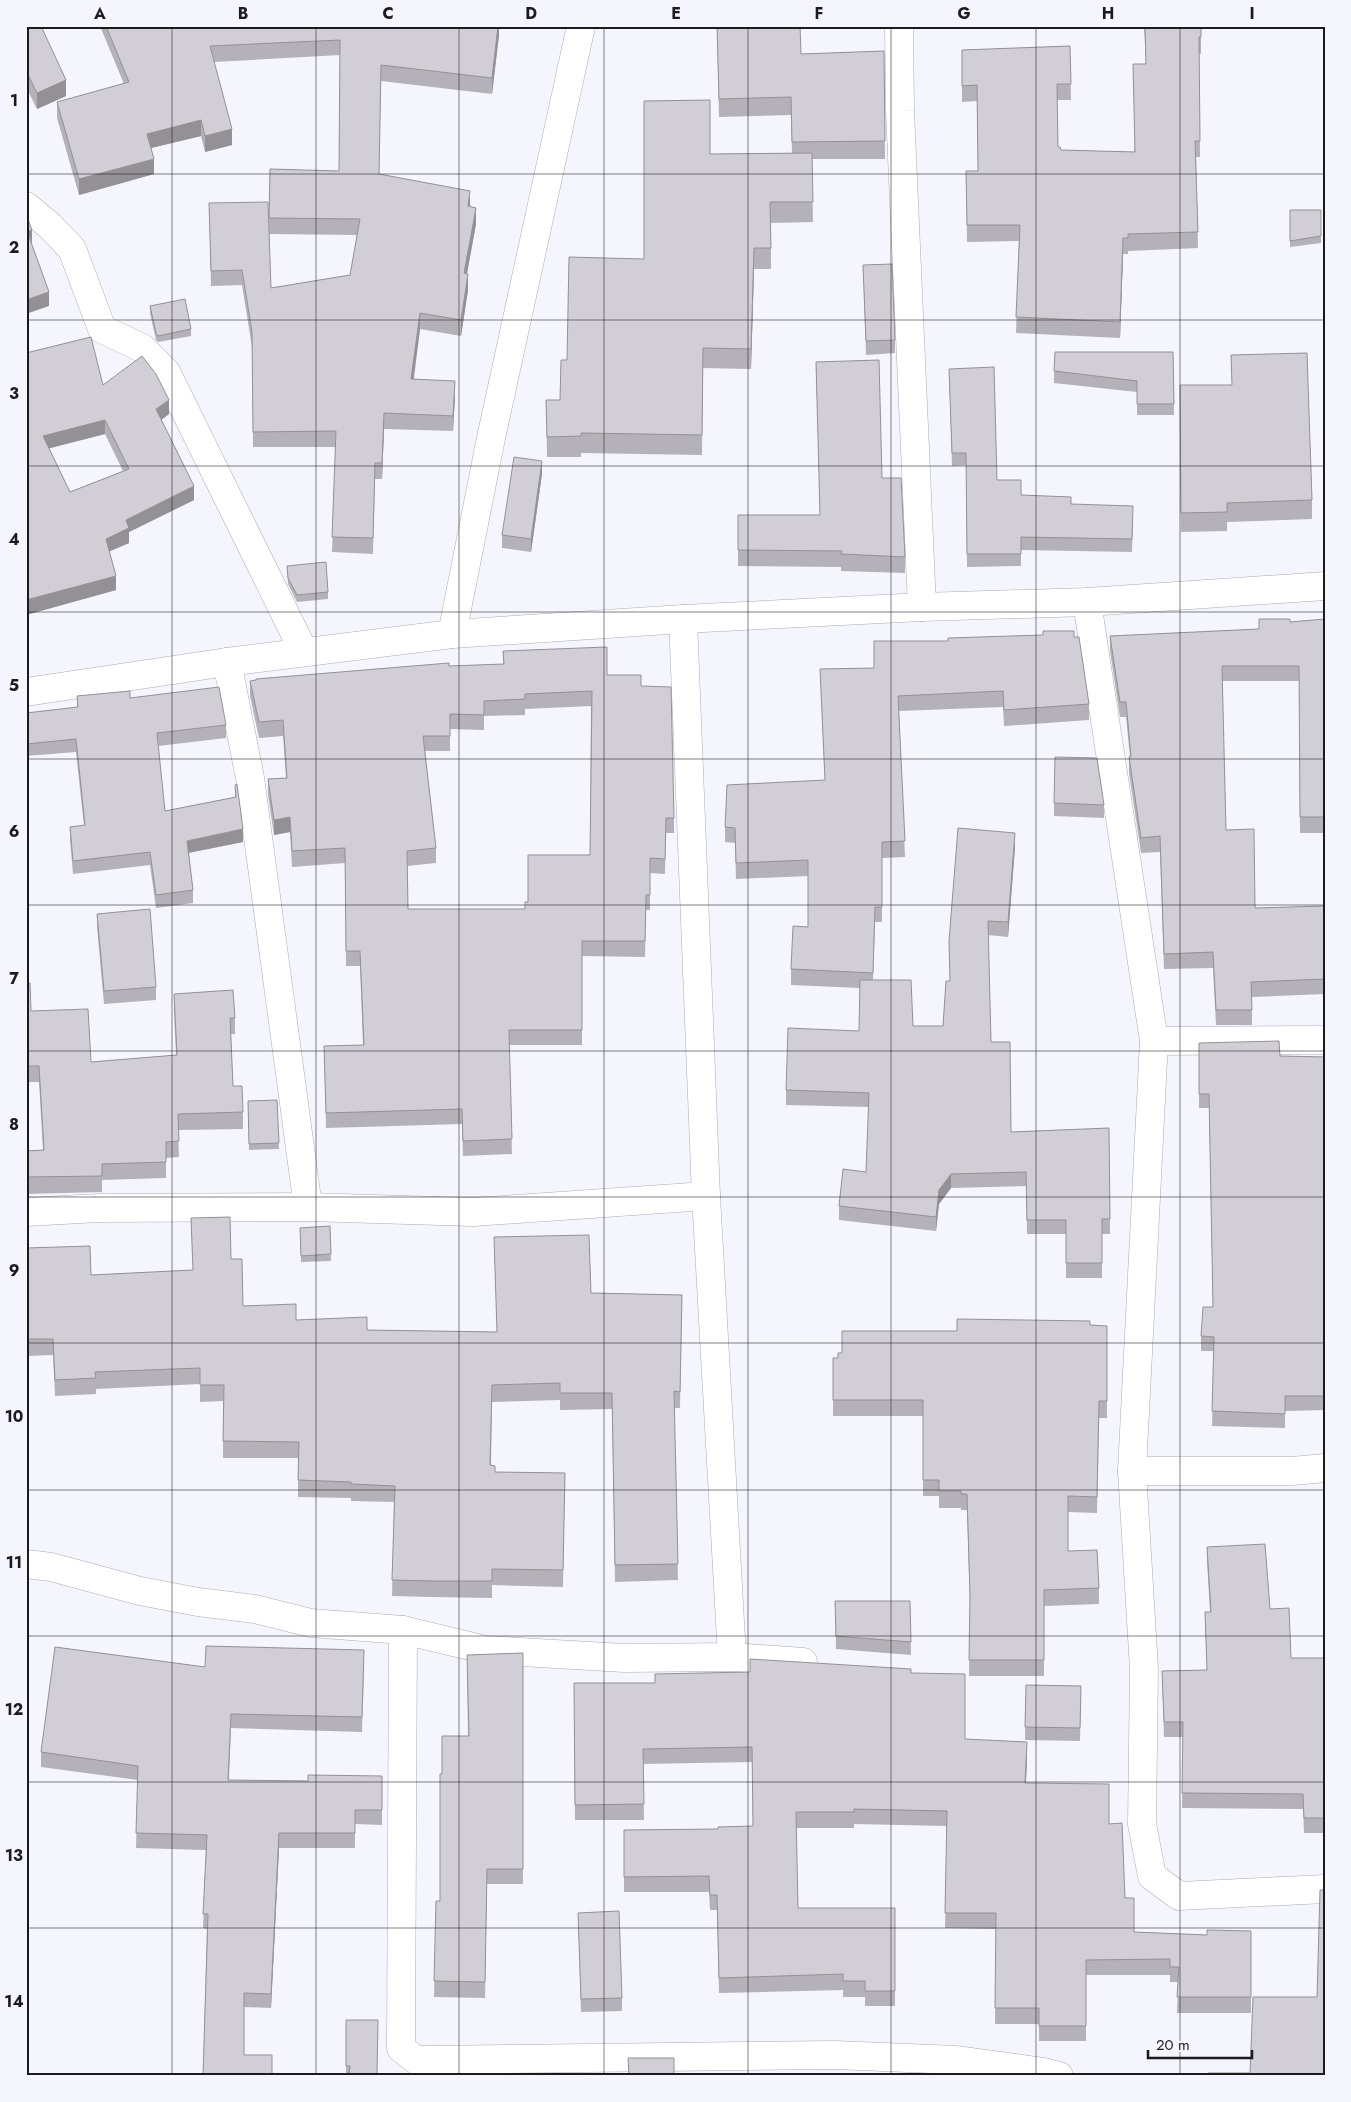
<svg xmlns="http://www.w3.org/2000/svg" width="1351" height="2102" viewBox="0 0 1351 2102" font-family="Jost,sans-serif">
  <rect width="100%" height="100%" fill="#f5f5fe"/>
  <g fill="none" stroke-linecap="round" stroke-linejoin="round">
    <defs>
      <g id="minor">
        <path d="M899,26l1,85 22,496"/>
        <path d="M26,206l24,20 22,23 30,80 40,19 24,24 138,280"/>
        <path d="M1087,602l67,439 -22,430 12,198 -2,155 10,52 27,20 146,-7"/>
        <path d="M683,619l23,577 26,461"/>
        <path d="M452,634l39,-196 90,-412"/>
        <path d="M227,662l23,116 58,429"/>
        <path d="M26,692l201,-30 225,-28 231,-15 239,-12 165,-5 238,-16"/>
        <path d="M1154,1041l171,-1"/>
        <path d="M26,1212l73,-4 209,-1 165,5 233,-16"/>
        <path d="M1132,1471h160l33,-3"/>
        <path d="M26,1564l25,3 89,24 58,11 57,7 56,14 92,7 83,20 138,8 108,-1 71,5"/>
        <path d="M403,1630l-2,418 15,12 419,-5 122,5 87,12 15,4"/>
      </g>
    </defs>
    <use href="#minor" stroke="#abacb4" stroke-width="29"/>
    <use href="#minor" stroke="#fff" stroke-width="28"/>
  </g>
  <g fill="#b5b1b8" fill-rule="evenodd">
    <path d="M26,26l40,70 -29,13 -11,-22z"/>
    <path d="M100,26h399v9l-7,59 -111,-13 -2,93 91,33 6,17 -9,50 1,16 -7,46 -41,-7 -6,50 41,17 -2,35 -69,-2 -2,50h-7l-2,75 -41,-2 4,-105h-83l-1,-100 -10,-62 -31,1 -2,-83 62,85 79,-13 7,-40 -88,-1 1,-65 69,2 1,-116 -126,7 18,83 -27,7 -4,-16 -50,12 3,26 -75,21 -22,-77v-16l67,-18z"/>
    <path d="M717,26l84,28 83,-3 1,108h-73l1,63 -42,1v46h-17l-3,100 -48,-1 -1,87 -121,-2v4h-34l-1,-57h14l7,-40 77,-101 66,-105 82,-1 -1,-38 -72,2z"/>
    <path d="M1144,26h57v28h-2l1,103h-4l2,91 -70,3v3h-5l-3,84 -104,-5 3,-92 -52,1 -1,-71h12l-1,-70 -15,1v-52l108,-4 1,54h-14l1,47 3,3 73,2 12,-88z"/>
    <path d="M1290,210h31v33l-31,4z"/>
    <path d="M863,265l32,75v13l-29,2z"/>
    <path d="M150,306l41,23v7l-33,6 -2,-2 -6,-27z"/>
    <path d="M1173,352l1,63h-37v-23l-83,-9v-12z"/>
    <path d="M26,353l77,32 66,29 -8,6 33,80 -65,32v11l-20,8 7,39 -90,25zM105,434l18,37 -53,21 -21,-44z"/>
    <path d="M1231,355l81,145v19l-85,3v9l-46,1 -1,-147h52z"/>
    <path d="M816,362l66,116 23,79v16l-64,-2v-4l-103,-1v-51h82z"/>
    <path d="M949,369l48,111 24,15 50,9 62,14 -1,34 -111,-2v16l-54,1 -1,-102 -14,1z"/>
    <path d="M542,474l-11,78 -29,-4v-13z"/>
    <path d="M287,566l41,26v7l-31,3 -9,-18z"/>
    <path d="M1325,619v214h-25l-1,-152h-77l4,149 29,78 70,-2v88l-73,3v28h-36l-3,-57 -49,1 -4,-117 -19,1 -12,-80v-16h1l-4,-40h-6l-10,-66v-15l149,-7 31,-7z"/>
    <path d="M1043,631l31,6 15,67v16l-85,6 -1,-19 -104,4 6,146 -23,1v64h-7l-2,58 40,46h30l7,-45 65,-134 -7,90 -20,-2 3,107 20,90 98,-4 1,106h-8v44h-36v-44h-39l-1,-48 -75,2 -12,16 -3,27 -97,-11v-14l27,-34 3,-65 -83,-2v-15l73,-59 1,-43 -69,-3v-16l17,-42v-51l-72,3 -1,-36 -10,-1v-15l100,-47 -5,-111 54,-1 74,-27 95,-6z"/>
    <path d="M503,651l104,24 34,11 33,132v15h-8l-1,41 -15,-1v37h-4l-1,47 -63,-1v89h-73l3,109 -49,2 -1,-32 -136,4 -2,-82 39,-1 -3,-79h-14l-1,-103 -53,4 -2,-35 -16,3 -6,-40v-16l18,-1 -3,-42 -24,2 -9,-42v-15l199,-15 54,-2zM591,706l-1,149 -62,47 -3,7h-117l-1,-43 29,-3v-15l-11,-97h25v-22l34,1v-14l41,-1v-6z"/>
    <path d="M77,696l53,2 96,27v13l-68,8 7,65 70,-14v-12l8,57 -54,11 4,37v13l-37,5 -6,-43 -77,9 -3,-34v-13l14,-1 -8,-74 -50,4v-43l51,-5z"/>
    <path d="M1054,803l50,2v13l-50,-2z"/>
    <path d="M97,914l59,73v13l-52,4 -7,-77z"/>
    <path d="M26,983l5,28 60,51 85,-7 -2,-45v-16l61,24v16h-4l2,52 10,26v17l-65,1 1,27 -13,1v20l-64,2v12l-76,2v-43l17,-1 -4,-68h-13z"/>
    <path d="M1199,1043l81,13 45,1v353l-40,1v17l-73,-2 2,-75h-13v-15l12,-29 -4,-199h-10z"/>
    <path d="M277,1100l2,49 -30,1 -1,-49z"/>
    <path d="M191,1218l40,41 12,47 53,14 71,10 130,2 -3,-95 97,56 91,2 -2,113h-6l4,172 -63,2 -3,-173 -52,1v-10l-68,2 -1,63 4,7 70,1 -2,114 -71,-2v13l-60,-1 -40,-1 2,-94 -43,-1v-3l-53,-1v-39h-75v-57l-23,1v-18l-104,5v5l-41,2 -2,-41 -27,1v-108l65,27 102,-5z"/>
    <path d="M330,1226l1,35 -30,1 -1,-34z"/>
    <path d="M1090,1325l17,1v92h-8l-2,95 -29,-1v39l31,37v16l-55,2v70h-75l1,-69 -3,-97h-6v-2h-22v-12h-16v-80h-90v-58h5l4,-5 115,-22z"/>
    <path d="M1207,1547l63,62 21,49h34v175h-21l-1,-24 -121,-1 1,-71h-19l-2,-66 45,-1 -2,-58h5l-3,-50z"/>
    <path d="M835,1601h75l1,54 -75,-6z"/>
    <path d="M523,1653v231h-36l-2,114 -51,-1 2,-96h4l28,-165 -1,-81z"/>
    <path d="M364,1665l-2,67 -131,-4 -2,52 79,1 74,-5v49l-27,-1v24h-76l-8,160 -27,-1 -41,69 4,-147 -4,-1 3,-78 -70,-2 2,-68 -97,-13v-15l164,-85z"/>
    <path d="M911,1673l54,66 62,19 -1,25 83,41 16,74 9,34 73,3 44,-4v82h-74l1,-31h-8v-7h-84v66h-47v-17h-44l1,-95 -51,-1 2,-102 -93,-2v4h-58l2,80h97v98h-30v-9h-22v-7l-124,3 -2,-83h-7l-1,-18h-85v-62l94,-1 35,-3 -1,-64 -109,2 1,56h-69l-1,-137h81z"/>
    <path d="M1026,1685l55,1 -1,55 -55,-1z"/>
    <path d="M578,1913l44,85v13l-41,1z"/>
    <path d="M346,2020l31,56h-31z"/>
  </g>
  <g fill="#939096">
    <path d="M498,26h1v9l-7,59v-16z"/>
    <path d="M66,80v16l-29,13v-16z"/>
    <path d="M201,120v16l-54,13v-15z"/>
    <path d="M232,129v16l-27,7v-16z"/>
    <path d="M154,159v15l-75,21v-16z"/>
    <path d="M470,191v16l-2,-1z"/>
    <path d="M476,208v16l-12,65v-16z"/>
    <path d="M32,230v14l-5,-13z"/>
    <path d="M1123,238v16l-3,84v-16z"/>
    <path d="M754,248v21l-3,100v-20z"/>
    <path d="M468,274v16l-7,46v-16z"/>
    <path d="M49,292v14l-23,8v-14z"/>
    <path d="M420,313v16l-9,66v-16z"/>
    <path d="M455,381v15l-2,35v-15z"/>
    <path d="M169,400v14l-13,10v-15z"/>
    <path d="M384,413v16l-2,50v-16z"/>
    <path d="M105,420v14l-62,16v-14z"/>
    <path d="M542,461v13l-11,78v-13z"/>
    <path d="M194,486v14l-65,32v11l-23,10v-14l20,-19z"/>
    <path d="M116,576v14l-90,25v-15z"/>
    <path d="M290,817v15l-16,3v-15z"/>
    <path d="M243,829v13l-56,11v-12z"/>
    <path d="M1015,833v14l-7,90v-15z"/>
    <path d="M951,1174v14l-12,16 -3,27v-14l3,-27z"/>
    <path d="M1027,1742v16l-2,41v-16z"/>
    <path d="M279,1833v15l-8,160v-14z"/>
  </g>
  <g fill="#d2ced6" stroke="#939096" fill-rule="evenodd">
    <path d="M26,26h15l25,54 -29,13 -11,-22z"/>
    <path d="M106,26h392l-6,52 -111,-13 -2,109 91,17 -2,15 8,2 -12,65 4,1 -7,46 -41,-7 -9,66 44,2 -2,35 -69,-3 -2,50h-7l-2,75 -41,-1 4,-106 -83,1 -1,-100 -10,-62 -31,1 -2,-68 59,-1 3,86 79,-13 10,-56 -91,-1 1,-49 69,2 1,-131 -130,6 22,83 -27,7 -4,-16 -54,14 7,25 -75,20 -22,-77 72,-20z"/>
    <path d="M717,26h83l1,28 83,-3 1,90 -93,1 -1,-45 -72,2z"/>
    <path d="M1145,26h56v11h-2l1,104h-5l3,91 -70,2v4h-5l-3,84 -104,-5 4,-92h-53l-1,-54h12l-1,-86 -15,1v-36l108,-4 1,38h-14l1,63h2l1,3 74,2 -2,-88h13z"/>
    <path d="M710,100v54l102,-1 1,49h-43l1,46h-17l-3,101 -48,-1 -1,87 -121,-2v3l-34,1 -1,-37h14l1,-40h6l2,-103 75,2v-158z"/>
    <path d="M1290,210h31v26l-31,5z"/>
    <path d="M26,214l6,16 -5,1 22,61 -23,8z"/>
    <path d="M892,264l3,76 -29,1 -3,-76z"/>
    <path d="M185,299l6,30 -33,7 -2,-3 -6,-27z"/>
    <path d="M91,337l12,48 39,-29 14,18 13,26 -13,9 38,77 -68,34 3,8 -23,11 10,37 -90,24v-247zM105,420l24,49 -59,23 -27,-56z"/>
    <path d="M1055,352h118l1,52h-37v-23l-83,-10z"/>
    <path d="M1307,353l5,147 -85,3v9l-46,1 -1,-128h52l-1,-30z"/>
    <path d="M879,360l3,118h19l4,79 -64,-3 1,-3 -104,-1v-35h82l-4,-153z"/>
    <path d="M994,367l3,113h24v15l50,2v7l62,2 -1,33 -111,-2v17h-54l-1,-101h-14l-3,-84z"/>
    <path d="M514,457l28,4 -11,78 -29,-4z"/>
    <path d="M326,562l2,30 -31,3 -9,-17 -1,-12z"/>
    <path d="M1259,619h31v3l35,-3v198h-25l-1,-151h-77l4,164 28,-1 1,79 70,-2v73l-74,3 1,28h-36l-3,-58 -49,2 -4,-118 -19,2 -12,-81h2l-5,-55h-6l-10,-66 149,-7z"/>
    <path d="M1043,631h31v6h5l10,67 -85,6 -1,-19 -105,5 7,145 -23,1v65h-7l-2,66 -82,-4 2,-43 15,1v-67l-72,3 -1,-35 -10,-1 2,-42 98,-5 -5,-111 54,-1v-27h74v-3l95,-3z"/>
    <path d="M607,647v28h34v11l30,1 3,131h-8l-1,41 -15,-1v37h-4l-1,46h-63v89h-73l3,109 -49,2 -1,-32 -136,4 -2,-67 40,-1 -4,-94h-14l-1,-103 -53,3 -2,-34 -16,3 -6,-41 19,-1 -4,-58 -24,2 -9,-41 6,-1v-1l193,-16v3l55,-2 -1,-13zM592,691l-2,164h-62v47h-3v7h-117l-1,-58 29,-3 -13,-112h27v-22l34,1v-14l41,-2v-5z"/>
    <path d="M219,687l7,38 -69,8 8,78 71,-14 -1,-12 2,-1 6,45 -56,12 6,49 -37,5 -6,-43 -77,9 -3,-34 15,-2 -9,-86 -50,5v-31l52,-6 -1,-11 53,-5v7z"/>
    <path d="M1055,757l42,1 7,47 -50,-2z"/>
    <path d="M958,828l57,5 -7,89 -20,-1 3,121h19l1,90 98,-4 1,91h-8v44h-36v-43h-39l-1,-48 -75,2 -12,16 -3,27 -97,-11 4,-37 23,3 3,-79 -83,-3 2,-62 71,3 1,-51h51l2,46h30l3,-45h4l-1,-40z"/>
    <path d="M150,909l6,78 -52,4 -7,-77z"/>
    <path d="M26,983h4l1,28 57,-2 3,53 86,-7 -3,-61 59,-4 2,28h-5l3,68h9l1,26 -65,2 1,27 -13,1v20l-64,2v12l-76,1v-26l18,-1 -5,-84h-13z"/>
    <path d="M1279,1041l1,15 45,1v339h-40v18l-73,-3 2,-74 -13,-1 2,-29h10l-4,-213h-10v-51z"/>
    <path d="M277,1100l2,43 -30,1 -1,-43z"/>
    <path d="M230,1217l1,42h11l1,47 53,-2v16l71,-3v13l130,2 -3,-95 95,-2 2,58 91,2 -2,97 -6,-1 4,173 -63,1 -3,-172h-52v-10l-68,2 -2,80 5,1v6l70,1 -2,97 -71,-1v12h-60l-40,-1 3,-94 -44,-2v-2l-53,-2 1,-38 -76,-1 1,-56h-24v-17l-105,4 1,6 -41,2 -2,-41h-27v-91l64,-2 1,29 102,-5 -2,-52z"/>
    <path d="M330,1226l1,28 -30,2 -1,-28z"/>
    <path d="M957,1319l133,2v4l17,1v75h-8l-2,96 -29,-1v55l29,-1 2,38 -55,2v70h-75l1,-65 -3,-101h-6v-3h-22v-11h-16v-80h-90v-42h5v-5h4v-22h115z"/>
    <path d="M1265,1544l5,65 19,-1 2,50h34v160h-21l-1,-24 -121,-1 1,-71h-19l-2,-51 45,-1 -2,-58h6l-4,-65z"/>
    <path d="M835,1601h75l1,41 -75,-6z"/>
    <path d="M206,1646l158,4 -2,67 -131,-3 -3,66 80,1v-6l74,1v34h-27v23h-76l-8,161 -27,-1v62h28v21h-69l5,-162h-5l4,-79 -71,-2 2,-67 -97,-14 14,-105 150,20z"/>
    <path d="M523,1653v216h-36l-2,113 -51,-1 2,-80h4v-127h2v-38h27l-2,-81z"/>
    <path d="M750,1659l161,10v4l54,1v65l62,3 -2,41 84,1v40l13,-1 3,75h9v34l73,3v-5l44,1v66h-74l2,-30h-9v-8l-84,1v66h-47v-18h-44l1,-95h-51l2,-102 -93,-2v3h-58l2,96h97v83h-30v-10h-22v-7l-124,4 -2,-83h-7l-1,-19 -85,1v-47l94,-1v-2l35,-1 -1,-79 -109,2 1,55 -69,1 -1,-122h81v-9l95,-2z"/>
    <path d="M1026,1685l55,1 -1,42 -55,-1z"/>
    <path d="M1320,1890h5v186h-117v-3h42l3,-76h64z"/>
    <path d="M619,1911l3,87 -41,1 -3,-86z"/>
    <path d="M346,2020h32l-1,56h-28l1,-10h-4z"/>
    <path d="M628,2058h46v18h-45z"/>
  </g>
  <path fill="none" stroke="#1b1b1e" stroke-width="1" stroke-opacity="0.55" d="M172,26v2050M316,26v2050M459,26v2050M604,26v2050M748,26v2050M891,26v2050M1036,26v2050M1180,26v2050M26,174h1299M26,320h1299M26,466h1299M26,612h1299M26,759h1299M26,905h1299M26,1051h1299M26,1197h1299M26,1343h1299M26,1490h1299M26,1636h1299M26,1782h1299M26,1928h1299"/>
  <rect width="1351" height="2102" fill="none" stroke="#f5f5fe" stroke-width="55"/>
  <path d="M1148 2050v8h104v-8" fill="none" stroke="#1b1b1e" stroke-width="2.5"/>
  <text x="1156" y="2050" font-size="15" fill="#1b1b1e" stroke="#f5f5fe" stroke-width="4" paint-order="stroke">20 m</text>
  <rect x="28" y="28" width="1296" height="2046" fill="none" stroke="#1b1b1e" stroke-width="2"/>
  <g font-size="16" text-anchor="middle" font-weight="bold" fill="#1b1b1e">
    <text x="100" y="19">A</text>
    <text x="243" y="19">B</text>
    <text x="388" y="19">C</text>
    <text x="531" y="19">D</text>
    <text x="676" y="19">E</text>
    <text x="819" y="19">F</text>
    <text x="964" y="19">G</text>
    <text x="1108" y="19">H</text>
    <text x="1252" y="19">I</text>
    <text x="14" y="106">1</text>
    <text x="14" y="253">2</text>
    <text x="14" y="399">3</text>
    <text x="14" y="545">4</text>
    <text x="14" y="691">5</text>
    <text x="14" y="837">6</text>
    <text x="14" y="984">7</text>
    <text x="14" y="1130">8</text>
    <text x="14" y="1276">9</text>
    <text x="14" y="1422">10</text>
    <text x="14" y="1568">11</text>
    <text x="14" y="1715">12</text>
    <text x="14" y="1861">13</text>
    <text x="14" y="2007">14</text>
  </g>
</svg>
